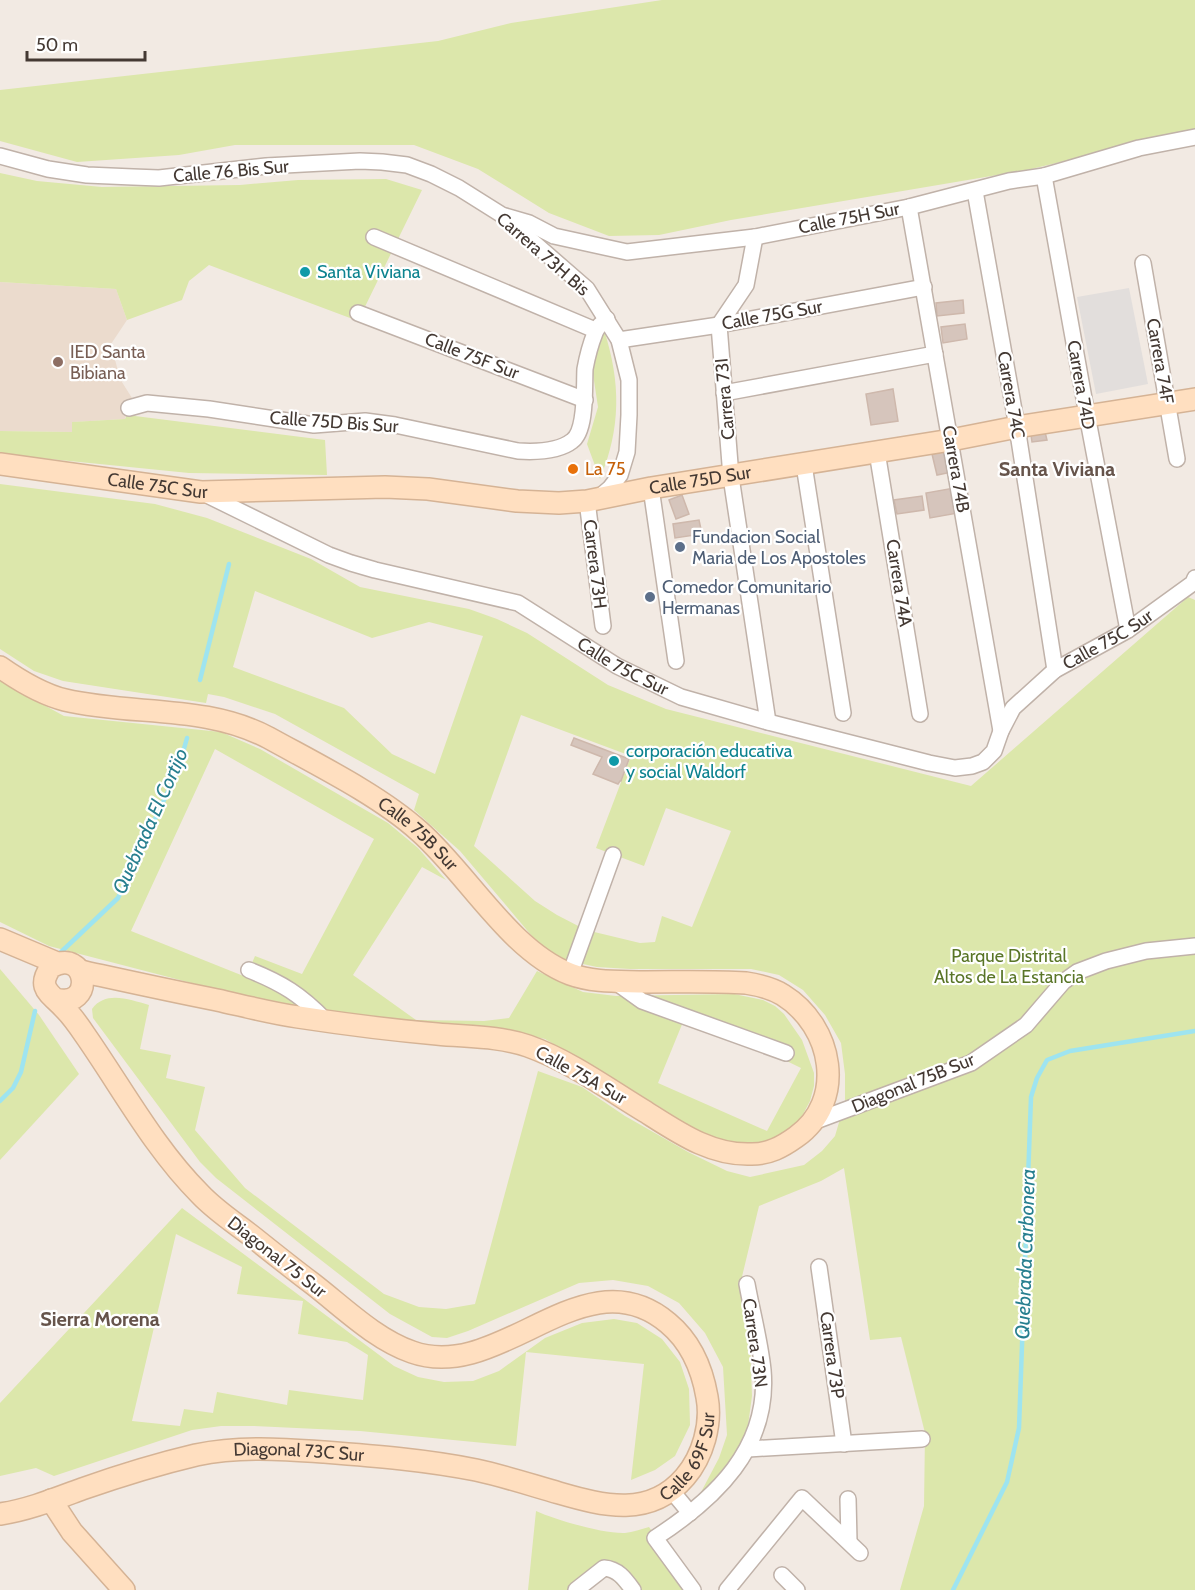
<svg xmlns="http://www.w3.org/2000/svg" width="1195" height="1590" viewBox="0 0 1195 1590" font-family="Cabin,sans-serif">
  <rect width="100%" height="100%" fill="#f2eae3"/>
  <path fill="#ebdbcd" d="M0,282l116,7 11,31 -16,24 9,35 12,19 -7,21 -52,3v10l-73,-1z"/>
  <g fill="#dce7ab" fill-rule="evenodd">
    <path d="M662,0h533v130l-168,40 -296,50 -72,15 -50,1 -60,-23 -71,-44 -64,-24h-179l-56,10 -102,7 -77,-21v-51l438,-49 73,-18z"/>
    <path d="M0,173l37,8 65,6 138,-2 58,-5 88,-1 36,11 -64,131 -149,-56 -20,16 -7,19 -55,20 -11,-31 -116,-7z"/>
    <path d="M604,330c17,53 17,98 -4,149l-13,-35 11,-37 -7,-46z"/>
    <path d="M127,415l198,25 2,35 -138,-2 -189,-19v-23l72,1v-10l53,-3z"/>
    <path d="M0,484l155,20 52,14 104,41 49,28 109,22 28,10 30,14 81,52 58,24 305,77 217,-189 7,3v990h-295l24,-84 1,-73 -24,-96 -31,3 -26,-172 -23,13 -62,25 -19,79 10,57 2,54 -5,37 -19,35 -28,26 19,-36 8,-23 -4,-68 -18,-34 -26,-30 -31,-17 -35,-6 -34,3 -111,48 -21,7 -15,-1 -42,-23 -174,-136 -16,-16 -107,-144 -1,-9c14,-19 38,-9 57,-4l-9,44 31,6 -5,23 39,9 -10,43 50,58 139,106 35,13 27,2 29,-5 63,-233 44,16 43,29 63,36 39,19 23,6 54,-12 18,-14 13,-15 10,-34v-28l-4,-31 -16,-28 -22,-25 -24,-15 -28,-6h-121l-33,-2 -33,-7 -27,-18 -77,-91 -46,-41 5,-16 -144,-80 -51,-17 -16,-3 -2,9 -143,-22 -29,-10 -34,-22zM255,591l117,47 57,-16 54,14 -48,138 -43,-20 -48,-46 -111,-41zM521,715l110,41 -35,92 48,18 22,-58 65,23 -39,96 -30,-11 -7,26 -15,1 -54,-13 -29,-15 -22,-14 -61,-55z"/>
    <path d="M0,681l64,35 157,16 39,17 128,74 30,25 28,32 -24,-13 -69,108 63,45 68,1 25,-3 28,-47 46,21 33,4 118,-2 29,6 12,6 9,8 18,26 12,33v13l-4,15 -9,17 -21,21 -28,7 -23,-1 -46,-20 -23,-18 -115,-68 -36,-8 -221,-23 -239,-62 -49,-24zM215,749l159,90 -72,135 -47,-18 -9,21 -115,-46zM683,1022l77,26 41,20 -34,63 -109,-48z"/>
    <path d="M0,969l39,46 40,59 -79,86z"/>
    <path d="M182,1208l212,158 24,11 26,5 29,-1 26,-10 46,-33 37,-15 32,-4 23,4 25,16 18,23 9,27 1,36 -15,31 -20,14 -24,10 13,-116 -118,-12 -10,94 -156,-15 -106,-5h-33l-29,4 -138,46 -18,-8 -36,8v-73zM176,1234l66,33 -5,27 66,7 -5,33 49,8 21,13 -5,45 -74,-10 -2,15 -70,-13 -4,21 -29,-4 -4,17 -48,-5z"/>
    <path d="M536,1511c20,9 68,23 89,22 8,-1 16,-4 24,-6l45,63h-72l-22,-26 -30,26h-42z"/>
  </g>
  <path fill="#e2dedc" d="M1129,288l19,96 -52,10 -19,-97z"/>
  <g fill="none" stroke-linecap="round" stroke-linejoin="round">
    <g stroke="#9ee4f0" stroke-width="4.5">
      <path d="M200,680l29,-116"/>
      <path d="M60,953l58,-55 60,-128 9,-32"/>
      <path d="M0,1101l13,-13 8,-16 14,-61"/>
      <path d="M953,1590l54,-108 12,-54 12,-331 6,-19 10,-18 23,-9 125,-20"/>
    </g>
  </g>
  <g fill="#d6c5bc" stroke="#ceb8ac" stroke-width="1.5">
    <path d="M963,300l1,13 -27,3 -1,-13z"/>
    <path d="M965,324l2,15 -24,4 -2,-16z"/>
    <path d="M893,389l5,32 -27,4 -5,-31z"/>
    <path d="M1045,432l2,8 -15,2 -1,-7z"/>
    <path d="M947,451l5,21 -15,3 -5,-21z"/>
    <path d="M954,488l4,25 -28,5 -4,-25z"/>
    <path d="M682,495l7,19 -13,5 -7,-19z"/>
    <path d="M922,496l2,14 -27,4 -3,-14z"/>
    <path d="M699,520l3,14 -27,4 -2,-14z"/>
    <path d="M574,738l55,21 -8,22h-1l-2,3 -25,-10 9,-17 -31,-12z"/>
  </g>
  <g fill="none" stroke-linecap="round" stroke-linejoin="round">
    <defs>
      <g id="street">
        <path d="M0,156l48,13 39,6 46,2 26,1 107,-12 94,-5 22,1 25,3 24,9 28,14 43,27 85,74 32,51 10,40v35l-2,37 -7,23 -10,13 -13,11"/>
        <path d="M1044,176l43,239 41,215"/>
        <path d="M975,191l42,236 38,243"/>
        <path d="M909,207l92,524"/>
        <path d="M505,216l24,7 25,13 73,16 128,-15 154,-30 100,-26 35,-5 95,-28 56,-11"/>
        <path d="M374,237l221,93"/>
        <path d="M755,237l-9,48 -27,40 12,152 37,245"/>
        <path d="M1143,263l34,196"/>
        <path d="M358,313l227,87"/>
        <path d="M619,340l100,-15 205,-38"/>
        <path d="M724,393l211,-39"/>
        <path d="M129,408l18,-5 62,6 105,16 51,-4 30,4 123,26c16,1 40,1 54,-10 15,-10 12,-56 13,-72 2,-11 6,-26 10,-36 2,-6 7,-10 12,-14"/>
        <path d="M877,452l43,262"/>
        <path d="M804,465l39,248"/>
        <path d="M651,488l25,173"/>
        <path id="s1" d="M205,494l124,61 22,8 24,7 143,33 99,63 64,31 87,25 161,41 26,5 17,-2 11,-4 11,-11 7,-20 12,-23 42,-38 73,-40 65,-47 2,-5"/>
        <path d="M587,501l16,125"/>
        <path d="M249,970c33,13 52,25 76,50"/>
        <path d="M570,974l43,-119"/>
        <path d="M614,981l28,20 144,52"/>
        <path d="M813,1122l158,-59 55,-38 37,-43 14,-10 29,-11 40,-10 49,-5"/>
        <path d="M819,1267l25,177"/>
        <path d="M748,1449l174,-10"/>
        <path d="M671,1490l19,23"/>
        <path d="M848,1499l1,42"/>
        <path d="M782,1575l15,15"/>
        <path d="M576,1590l28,-22c14,1 21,11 29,22"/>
        <path d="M693,1590l-38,-52c60,-39 115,-90 108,-168 -3,-29 -11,-58 -16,-86"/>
        <path d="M727,1590l75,-92 58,55"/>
      </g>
      <g id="secondary">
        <path id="s2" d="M0,464l201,28 184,-5 43,2 89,12 42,2 28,-2 64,-13 300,-48 66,-13 178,-28"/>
        <path id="s3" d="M0,667c20,14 41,27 65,33 68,16 140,4 204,38 47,26 110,57 150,93 48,42 91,120 151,143 24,9 51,7 76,8 34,0 67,-1 100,1 13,2 26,5 37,12 50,31 64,106 13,142 -14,10 -27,17 -44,17 -40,2 -73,-21 -106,-42 -38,-23 -76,-51 -118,-66 -29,-10 -61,-9 -91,-12 -46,-4 -93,-10 -139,-17 -27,-4 -54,-11 -81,-17 -46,-9 -91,-19 -137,-29"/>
        <path d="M0,939l57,24"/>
        <path d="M51,1500l21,32 52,58"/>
        <path id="s4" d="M0,1514c28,-4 55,-15 82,-25 37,-13 76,-25 114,-34 43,-9 85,-6 128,-3 51,4 102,8 152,18 28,6 55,15 83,23 45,13 91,25 126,-16 18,-21 27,-53 22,-80 -5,-29 -16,-55 -39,-74 -84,-71 -167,61 -256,29 -37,-13 -68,-44 -99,-68 -20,-15 -40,-31 -60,-47 -18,-14 -37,-26 -53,-43 -46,-46 -78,-106 -115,-159 -6,-9 -13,-19 -21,-27 -14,-15 -28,-20 -13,-41 37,-21 45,43 4,32"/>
      </g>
    </defs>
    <use href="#street" stroke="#c0b2a9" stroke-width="18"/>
    <use href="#secondary" stroke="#d5b395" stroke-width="24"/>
    <use href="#street" stroke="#fff" stroke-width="15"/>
    <use href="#secondary" stroke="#ffdfc0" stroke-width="21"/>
  </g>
  <g fill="#0f9aa8" stroke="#fff" stroke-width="2">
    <circle cx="305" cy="272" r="6"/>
    <circle cx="614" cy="761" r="6"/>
  </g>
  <circle fill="#8d6e63" stroke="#fff" stroke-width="2" cx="58" cy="362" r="6"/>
  <circle fill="#e8710a" stroke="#fff" stroke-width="2" cx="573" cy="469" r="6"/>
  <g fill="#5c6f8a" stroke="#fff" stroke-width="2">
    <circle cx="680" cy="547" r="6"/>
    <circle cx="650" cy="597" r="6"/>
  </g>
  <g text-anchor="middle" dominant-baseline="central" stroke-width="4.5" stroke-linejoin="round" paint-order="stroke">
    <g font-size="18" fill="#443933" stroke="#fff">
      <text transform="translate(231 171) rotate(-5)">Calle 76 Bis Sur</text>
      <text transform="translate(849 218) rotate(-11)">Calle 75H Sur</text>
      <text transform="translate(543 254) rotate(41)">Carrera 73H Bis</text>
      <text transform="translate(772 315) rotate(-10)">Calle 75G Sur</text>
      <text transform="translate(472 356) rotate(21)">Calle 75F Sur</text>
      <text transform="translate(1160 361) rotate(80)">Carrera 74F</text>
      <text transform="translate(1081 385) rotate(80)">Carrera 74D</text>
      <text transform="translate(1011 395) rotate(80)">Carrera 74C</text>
      <text transform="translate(725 399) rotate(-95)">Carrera 73I</text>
      <text transform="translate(334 422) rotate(4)">Calle 75D Bis Sur</text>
      <text transform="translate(956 469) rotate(80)">Carrera 74B</text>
      <text stroke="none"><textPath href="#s2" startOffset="705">Calle 75D Sur</textPath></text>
      <text stroke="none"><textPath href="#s2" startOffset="159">Calle 75C Sur</textPath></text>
      <text transform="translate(595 564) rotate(83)">Carrera 73H</text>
      <text transform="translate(899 583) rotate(81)">Carrera 74A</text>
      <text stroke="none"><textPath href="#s1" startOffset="1014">Calle 75C Sur</textPath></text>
      <text stroke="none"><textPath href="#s1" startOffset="456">Calle 75C Sur</textPath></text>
      <text stroke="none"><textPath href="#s3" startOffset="460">Calle 75B Sur</textPath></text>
      <text transform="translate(581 1075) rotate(29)">Calle 75A Sur</text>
      <text transform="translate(913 1083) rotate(-22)">Diagonal 75B Sur</text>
      <text transform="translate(277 1257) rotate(38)">Diagonal 75 Sur</text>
      <text transform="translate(755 1343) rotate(82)">Carrera 73N</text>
      <text transform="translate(832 1355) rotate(82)">Carrera 73P</text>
      <text stroke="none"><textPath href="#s4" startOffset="728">Calle 69F Sur</textPath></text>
      <text stroke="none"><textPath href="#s4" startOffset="308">Diagonal 73C Sur</textPath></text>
    </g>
    <g font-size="18" fill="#0d838f" stroke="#fff" text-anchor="start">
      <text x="317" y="272">Santa Viviana</text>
      <text x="626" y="751">corporación educativa<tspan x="626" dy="21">y social Waldorf</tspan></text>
    </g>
    <g font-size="18" fill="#785e54" stroke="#fff" text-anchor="start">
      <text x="70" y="352">IED Santa<tspan x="70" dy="21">Bibiana</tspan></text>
    </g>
    <g font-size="18" fill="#c56008" stroke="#fff" text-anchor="start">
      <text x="585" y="469">La 75</text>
    </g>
    <g font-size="18" fill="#4e5e75" stroke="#fff" text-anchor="start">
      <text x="692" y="537">Fundacion Social<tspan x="692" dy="21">Maria de Los Apostoles</tspan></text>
      <text x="662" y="587">Comedor Comunitario<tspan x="662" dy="21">Hermanas</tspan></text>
    </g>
    <g font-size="18" fill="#597527" stroke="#fff">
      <text x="1009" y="956">Parque Distrital<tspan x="1009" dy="21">Altos de La Estancia</tspan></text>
    </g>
    <g font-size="20" font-weight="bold" fill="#66544b" stroke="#fff">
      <text x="1057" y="469">Santa Viviana</text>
      <text x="100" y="1319">Sierra Morena</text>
    </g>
    <g font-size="20" font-style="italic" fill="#277f8f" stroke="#fff">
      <text transform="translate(150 821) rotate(-66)">Quebrada El Cortijo</text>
      <text transform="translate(1025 1254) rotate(-88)">Quebrada Carbonera</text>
    </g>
  </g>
  <path d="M27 51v9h118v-9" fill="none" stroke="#443933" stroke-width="3"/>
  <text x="36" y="51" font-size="18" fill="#443933" stroke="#ffffff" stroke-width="4.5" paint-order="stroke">50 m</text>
</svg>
